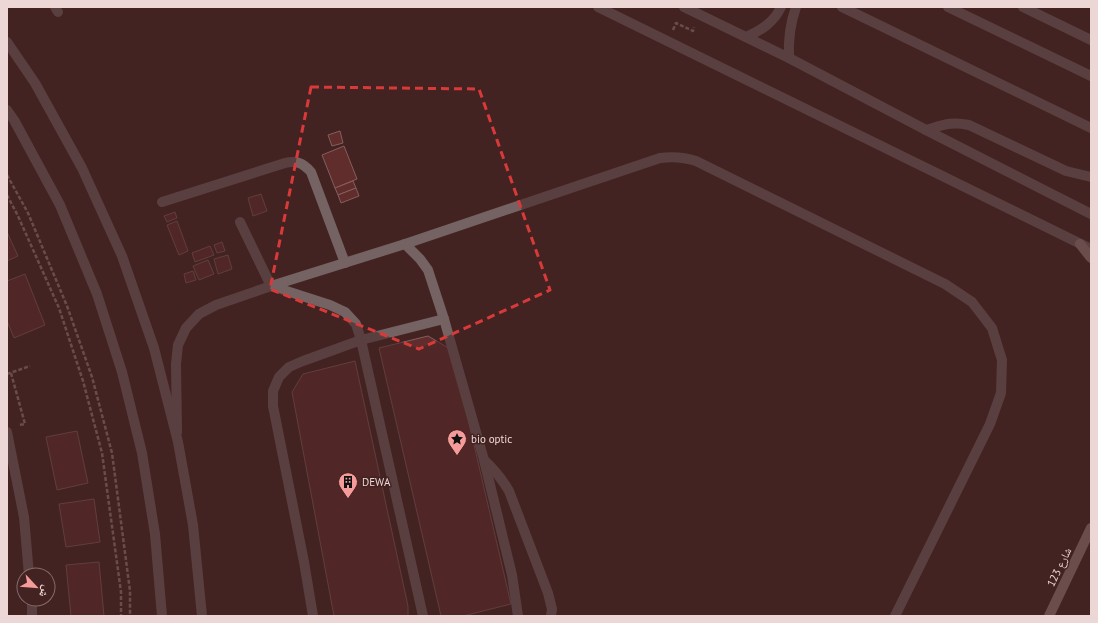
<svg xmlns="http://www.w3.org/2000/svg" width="1098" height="623" viewBox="0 0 1098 623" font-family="'PT Sans','Noto Naskh Arabic',sans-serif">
  <rect width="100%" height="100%" fill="#432222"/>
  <g fill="#612c2c" stroke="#845f5d">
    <path d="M340,131l3,12 -11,3 -4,-11z"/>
    <path d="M344,146l13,33 -22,9 -13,-33z"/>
    <path d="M353,181l3,7 -18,7 -3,-7z"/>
    <path d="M356,188l3,8 -18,7 -3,-8z"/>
    <path d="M261,194l6,17 -14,5 -5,-18z"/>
    <path d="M175,212l2,6 -10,4 -3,-6z"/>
    <path d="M177,221l11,30 -9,4 -12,-30z"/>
    <path d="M7,232l11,24 -11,5z"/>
    <path d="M222,242l3,9 -8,2 -3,-8z"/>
    <path d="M210,246l4,9 -19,7 -3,-9z"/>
    <path d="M228,255l4,14 -14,5 -4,-15z"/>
    <path d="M208,260l6,14 -15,6 -6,-14z"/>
    <path d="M193,271l3,9 -10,3 -2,-9z"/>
    <path d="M25,274l20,51 -31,13 -7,-17v-40z"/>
    <path d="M428,336l24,14 59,254 -48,12h-22l-62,-268z"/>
    <path d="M355,361l53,245v10h-74l-42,-224 11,-18z"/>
    <path d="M77,431l11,52 -31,7 -11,-53z"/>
    <path d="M94,499l6,43 -34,5 -7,-43z"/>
    <path d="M99,562l5,54h-33l-5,-51z"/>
  </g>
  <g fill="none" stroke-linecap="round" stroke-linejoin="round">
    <g stroke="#997e7d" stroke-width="2.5" stroke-dasharray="4 2" stroke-linecap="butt">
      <path d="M673,30l3,-7 17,8 1,-4"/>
      <path d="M7,175l21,38 39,93 25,71 20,76 18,138v25"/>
      <path d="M7,195l11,21 41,92 24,73 19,72 19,139v24"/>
      <path d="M11,373l14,51 -6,1"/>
      <path d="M7,374l23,-8"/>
    </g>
    <g stroke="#746362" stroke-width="10">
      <path d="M55,7l3,5"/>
      <path d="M842,7l249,121"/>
      <path d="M948,7l143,69"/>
      <path d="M1023,7l68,33"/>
      <path d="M746,37c16,-7 28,-15 35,-30"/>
      <path d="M789,58c-1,-19 1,-34 7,-51"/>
      <path d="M926,130c17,-5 25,-9 43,-5l97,46 25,6"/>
      <path d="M162,202l123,-39c11,-3 18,0 26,9l34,91"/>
      <path d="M240,222l31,64 59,19 15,7 11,12 5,16 62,276"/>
      <path d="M405,244l15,15 8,11 16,49 40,141 28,115 6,41"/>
      <path d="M484,460c11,10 18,19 25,31l39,102 4,16 -1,7"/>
      <path d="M313,616l-9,-54 -31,-156v-15l6,-14 10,-10 14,-6 58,-21 83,-21"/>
    </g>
    <g stroke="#746362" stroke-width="10">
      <path d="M7,432l17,85 5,58"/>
      <path d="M177,432l-1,-68 2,-19 8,-17 13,-14 17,-9 55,-19 134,-42 255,-86c14,-2 24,-1 36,3l249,123 27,18 20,26 10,32 -1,33 -11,31 -95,192"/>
      <path d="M32,599v17"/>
    </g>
    <g stroke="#746362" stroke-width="10">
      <path d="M598,7l493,242"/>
      <path d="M684,7l105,51 137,72 165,84"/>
      <path d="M7,42l28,41 47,85 40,88 32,92 24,94 15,83 9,91"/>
      <path d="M7,110l7,10 46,85 37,89 25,78 20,81 13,81 7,82"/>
    </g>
    <g stroke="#9c817f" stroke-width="10">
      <path d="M1080,244l11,14"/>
      <path d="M1049,616l42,-88"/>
    </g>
  </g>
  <path d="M0 0H1098V623H0ZM311,87l168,2 71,201 -131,59 -149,-60z" fill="#432222" fill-opacity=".55" fill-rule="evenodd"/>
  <path fill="none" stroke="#d83a39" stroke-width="3" stroke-dasharray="8 5" stroke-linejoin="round" d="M311,87l168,2 71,201 -131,59 -149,-60z"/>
  <defs>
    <symbol id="sight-pin" viewBox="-11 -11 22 30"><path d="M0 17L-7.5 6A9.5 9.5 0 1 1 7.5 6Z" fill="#f59b99" stroke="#432222"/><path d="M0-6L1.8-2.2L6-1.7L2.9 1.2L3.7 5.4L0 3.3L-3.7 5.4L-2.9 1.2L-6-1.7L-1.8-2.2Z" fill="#111"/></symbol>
    <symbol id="building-pin" viewBox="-11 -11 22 30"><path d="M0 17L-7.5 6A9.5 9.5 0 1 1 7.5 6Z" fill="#f59b99" stroke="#432222"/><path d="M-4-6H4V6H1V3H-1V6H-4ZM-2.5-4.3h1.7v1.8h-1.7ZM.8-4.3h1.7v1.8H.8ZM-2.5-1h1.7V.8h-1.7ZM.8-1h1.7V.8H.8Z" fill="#111"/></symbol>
  </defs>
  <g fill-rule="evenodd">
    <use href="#sight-pin" x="446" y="428" width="22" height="30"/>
    <use href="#building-pin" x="337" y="471" width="22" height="30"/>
  </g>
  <g text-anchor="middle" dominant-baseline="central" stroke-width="3" stroke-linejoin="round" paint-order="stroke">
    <g font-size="11" fill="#edd7d6" stroke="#432222" text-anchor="start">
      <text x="471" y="439">bio optic</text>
      <text x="362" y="482">DEWA</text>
    </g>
    <g font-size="11" fill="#edd7d6" stroke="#432222">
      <text transform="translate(1059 567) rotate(-64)">شارع 123</text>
    </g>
  </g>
  <rect width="1098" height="623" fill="none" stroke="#edd7d6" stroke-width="16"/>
  <g transform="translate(36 587) rotate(116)"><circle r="19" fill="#432222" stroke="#876a6a"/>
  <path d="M0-3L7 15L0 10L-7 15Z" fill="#f59b99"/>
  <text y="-6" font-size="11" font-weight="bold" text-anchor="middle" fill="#edd7d6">ش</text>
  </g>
</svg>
